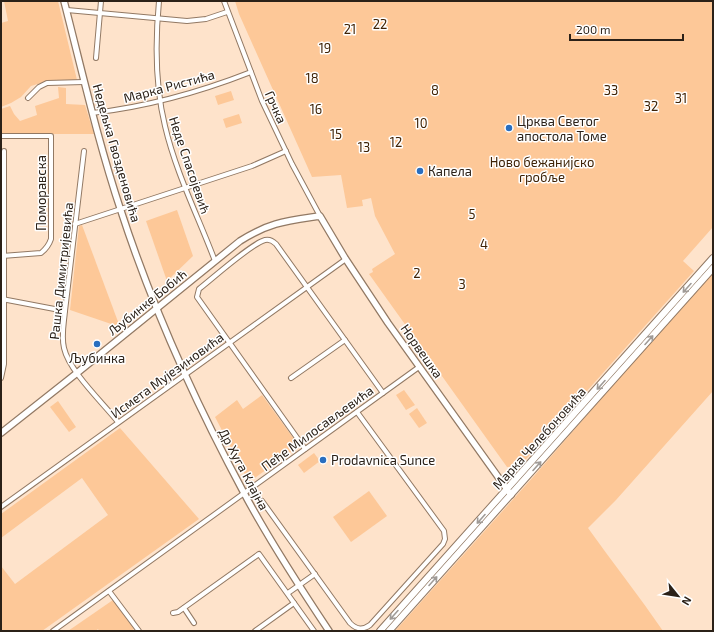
<svg xmlns="http://www.w3.org/2000/svg" width="714" height="632" viewBox="0 0 714 632" font-family="'Exo 2',sans-serif">
  <rect width="100%" height="100%" fill="#fee3cb"/>
  <g fill="#fdc898">
    <path d="M4,1h54l19,79h-26l-20,6 -10,11 -10,6 -10,4v-58l1,-1 -1,-25 7,-2z"/>
    <path d="M235,1h478v226l-30,34 11,10 -174,195 -13,1 -138,-193 4,-2 -1,-3 23,-15 -20,-38 -4,-18 -9,2 1,6 -16,2 -6,-33 -29,2 -73,-163z"/>
    <path d="M58,87l8,1v16l19,1 9,29h-93v-25l9,-3 4,8 6,7 17,-6 -2,-9 24,-8z"/>
    <path d="M231,91l3,9 -16,5 -3,-9z"/>
    <path d="M239,114l3,9 -16,5 -3,-9z"/>
    <path d="M177,210l16,46 -26,25 -21,-60z"/>
    <path d="M82,225l38,102 -50,-17 9,-84z"/>
    <path d="M713,270v121l-97,109 -28,28c25,35 51,68 75,103h-268l139,-155z"/>
    <path d="M404,390l11,15 -9,5 -10,-15z"/>
    <path d="M262,395l37,51 -50,36 -34,-65 22,-17 6,9z"/>
    <path d="M58,401l18,26 -7,5 -19,-25z"/>
    <path d="M417,408l10,15 -8,5 -10,-14z"/>
    <path d="M120,428l79,91 -157,112h-41v-65l14,18 93,-69 -26,-37 -81,60v-24z"/>
    <path d="M314,453l6,8 -16,12 -6,-8z"/>
    <path d="M369,491l18,25 -36,26 -18,-25z"/>
    <path d="M113,600l21,29 -3,2h-32l-1,-2 -2,2h-28z"/>
  </g>
  <g fill="none" stroke-linecap="round" stroke-linejoin="round">
    <defs>
      <g id="street">
        <path d="M159,1c-4,42 -4,84 6,125 11,47 33,90 50,135"/>
        <path d="M224,1l38,100 30,63 28,52"/>
        <path d="M67,10l120,11 19,-2 21,-7"/>
        <path d="M96,58l5,-57"/>
        <path d="M28,98l11,-11 8,-4 37,-1"/>
        <path d="M92,113c54,-6 108,-21 159,-41"/>
        <path d="M1,136h50v103c-2,6 -5,10 -10,14l-39,3"/>
        <path d="M84,151l-19,160c-1,12 -4,25 -1,37 5,23 39,55 54,74"/>
        <path d="M75,224l177,-58 34,-15"/>
        <path d="M2,299l63,12"/>
        <path d="M1,378l3,-14v-213"/>
        <path d="M291,378l54,-38"/>
        <path d="M305,449l-108,-152 2,-8c13,-10 53,-46 66,-49 4,-1 8,1 11,4l107,149"/>
        <path d="M262,501l88,122c7,7 13,7 20,2l73,-81 2,-5 -1,-8 -87,-119"/>
        <path d="M1,507l345,-248"/>
        <path d="M109,591l30,40"/>
        <path d="M288,593l27,-19"/>
        <path d="M184,608l10,15"/>
        <path d="M173,613l5,-1 81,-58 55,77"/>
        <path d="M53,631l366,-264"/>
        <path d="M255,631l39,-28"/>
      </g>
      <g id="secondary">
        <path d="M64,1c18,70 34,141 57,210 32,98 74,191 123,282 25,47 55,93 85,138"/>
        <path d="M1,433l76,-60 163,-132c30,-19 47,-20 80,-25l25,42 43,65 123,172"/>
      </g>
      <g id="primary">
        <path d="M380,631l333,-373"/>
        <path d="M389,631l324,-363"/>
      </g>
    </defs>
    <use href="#street" stroke="#927964" stroke-width="6"/>
    <use href="#secondary" stroke="#927964" stroke-width="8"/>
    <use href="#primary" stroke="#927964" stroke-width="8"/>
    <use href="#street" stroke="#fff" stroke-width="4"/>
    <use href="#secondary" stroke="#fff" stroke-width="5.5"/>
    <use href="#primary" stroke="#fff" stroke-width="6"/>
  </g>
  <defs><path id="oneway-shaft" d="M-6 0H5M1.5-3L5.5 0L1.5 3" fill="none" stroke-width="1.6" stroke-linecap="round" stroke-linejoin="round"/></defs>
  <g stroke="#a09b97">
    <use href="#oneway-shaft" transform="translate(687 288) rotate(132)"/>
    <use href="#oneway-shaft" transform="translate(649 340) rotate(-48)"/>
    <use href="#oneway-shaft" transform="translate(601 385) rotate(132)"/>
    <use href="#oneway-shaft" transform="translate(537 466) rotate(-48)"/>
    <use href="#oneway-shaft" transform="translate(481 519) rotate(132)"/>
    <use href="#oneway-shaft" transform="translate(433 581) rotate(-48)"/>
    <use href="#oneway-shaft" transform="translate(394 615) rotate(132)"/>
  </g>
  <g fill="#296ebf" stroke="#fff" stroke-width="1.5">
    <circle cx="509" cy="128" r="4"/>
    <circle cx="420" cy="171" r="4"/>
    <circle cx="97" cy="344" r="4"/>
    <circle cx="323" cy="460" r="4"/>
  </g>
  <g text-anchor="middle" dominant-baseline="central" stroke-width="3" stroke-linejoin="round" paint-order="stroke">
    <g font-size="13" fill="#3f2306" stroke="#fff">
      <text x="380" y="24">22</text>
      <text x="350" y="29">21</text>
      <text x="325" y="48">19</text>
      <text x="312" y="78">18</text>
      <text x="435" y="90">8</text>
      <text x="611" y="90">33</text>
      <text x="681" y="98">31</text>
      <text x="651" y="106">32</text>
      <text x="316" y="109">16</text>
      <text x="421" y="123">10</text>
      <text x="336" y="134">15</text>
      <text x="396" y="142">12</text>
      <text x="364" y="147">13</text>
      <text x="542" y="162">Ново бежанијско<tspan x="542" dy="15">гробље</tspan></text>
      <text x="472" y="214">5</text>
      <text x="484" y="244">4</text>
      <text x="417" y="273">2</text>
      <text x="462" y="284">3</text>
    </g>
    <g font-size="13" fill="#2b2118" stroke="#fff">
      <text transform="translate(169 86) rotate(-15)">Марка Ристића</text>
      <text transform="translate(276 107) rotate(66)">Грчка</text>
      <text transform="translate(117 153) rotate(74)">Недељка Гвозденовића</text>
      <text transform="translate(190 165) rotate(71)">Неде Спасојевић</text>
      <text transform="translate(41 193) rotate(-90)">Поморавска</text>
      <text transform="translate(61 271) rotate(-84)">Рашка Димитријевића</text>
      <text transform="translate(147 302) rotate(-39)">Љубинке Бобић</text>
      <text transform="translate(422 351) rotate(55)">Норвешка</text>
      <text transform="translate(167 375) rotate(-36)">Исмета Мујезиновића</text>
      <text transform="translate(317 428) rotate(-36)">Пеђе Милосављевића</text>
      <text transform="translate(539 438) rotate(-48)">Марка Челебоновића</text>
      <text transform="translate(244 469) rotate(62)">Др Хуга Клајна</text>
    </g>
    <g font-size="13" fill="#2b2118" stroke="#fff" text-anchor="start">
      <text x="517" y="121">Црква Светог<tspan x="517" dy="15">апостола Томе</tspan></text>
      <text x="428" y="171">Капела</text>
      <text x="97" y="358" text-anchor="middle">Љубинка</text>
      <text x="331" y="460">Prodavnica Sunce</text>
    </g>
  </g>
  <rect width="714" height="632" fill="none" stroke="#2b2118" stroke-width="4"/>
  <g transform="translate(678 596) rotate(120)" stroke="#ffffff" stroke-width="3" paint-order="stroke">
  <path d="M0-3L7 15L0 10L-7 15Z" fill="#2b2118"/>
  <text y="-6" font-size="11" font-weight="bold" text-anchor="middle" fill="#2b2118">N</text>
  </g>
  <path d="M570 34v6h113v-6" fill="none" stroke="#2b2118" stroke-width="2"/>
  <text x="576" y="34" font-size="12" fill="#2b2118" stroke="#ffffff" stroke-width="3" paint-order="stroke">200 m</text>
</svg>
